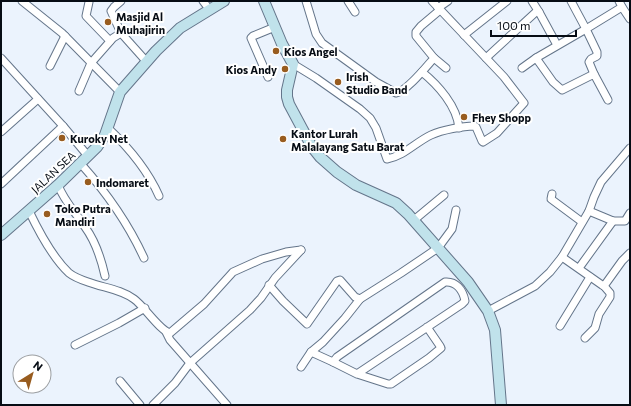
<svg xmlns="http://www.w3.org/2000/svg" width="631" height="406" viewBox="0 0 631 406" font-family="Commissioner,sans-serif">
  <rect width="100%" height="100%" fill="#ebf3fd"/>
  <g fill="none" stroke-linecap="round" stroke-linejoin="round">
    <defs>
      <g id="street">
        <path d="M22,1l40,32 58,59"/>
        <path d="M203,1l6,8"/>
        <path d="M306,1l10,33 6,9 54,39 20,11c11,-2 30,-26 38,-35l-18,-22v-4l5,-6 19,-16"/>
        <path d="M348,1l7,11"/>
        <path d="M532,1l7,11"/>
        <path d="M89,2l-3,14 24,25"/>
        <path d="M622,7l8,12"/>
        <path d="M438,8l10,-7"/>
        <path d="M121,33l-10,-22 3,-4 7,-6"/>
        <path d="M464,35l43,-34"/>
        <path d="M1,58l62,68"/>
        <path d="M434,58l12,10"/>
        <path d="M486,58l51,-47 2,1 18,33"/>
        <path d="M536,58l50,-29 -15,-28"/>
        <path d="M293,64l23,14 44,31 10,9 6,10 11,31c17,-3 29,-17 44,-24 11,-5 32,-9 43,-9l2,1 6,14 1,1 14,-9 27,-30 -20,-26 -72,-76"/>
        <path d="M50,66l15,-30"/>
        <path d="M522,68l14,-10 17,24 9,8 32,-16 14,26"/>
        <path d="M422,72c16,13 35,34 37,56"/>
        <path d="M594,74l-5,-12 2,-3 6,-3v-4l-11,-23 36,-22 -3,-6"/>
        <path d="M268,77l-17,-39 2,-2 22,-9"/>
        <path d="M79,91l12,-28 22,-25 8,-5 25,28"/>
        <path d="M108,128c19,18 40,43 51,68"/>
        <path d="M1,132l37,-33"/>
        <path d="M81,164c25,28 47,59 63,94"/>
        <path d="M1,184l62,-58 25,30"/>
        <path d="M58,185c6,16 18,28 27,42 11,15 16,31 20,49"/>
        <path d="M552,194l-1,5 31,23"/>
        <path d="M29,211c10,21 23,46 40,62 5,4 13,7 19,9 16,6 32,7 46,17 10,7 26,32 36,34l34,-29 29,-32 29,-13 24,-7 15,-2"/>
        <path d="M589,211l24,10h12l5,-8"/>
        <path d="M414,220l30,-25"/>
        <path d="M562,257l27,-46 5,-14 7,-15 29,-34"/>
        <path d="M579,268l34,-47"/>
        <path d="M269,285l14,16 24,23 30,-43 3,-1 15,17 5,2 41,-26 37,-25 14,-19 4,-19"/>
        <path d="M488,311l47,-25 15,-14 12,-15 40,28 2,1 18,-25 8,-8"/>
        <path d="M560,326l30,-49"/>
        <path d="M166,332l4,8 57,65"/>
        <path d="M585,338l10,-10 4,-14 11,-17v-4l-6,-7"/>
        <path d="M75,345l44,-22 26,-15"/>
        <path d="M311,352l22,10"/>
        <path d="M301,367l10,-15 12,-10 22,-24 15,-19"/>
        <path d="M357,374l105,-70 3,-3c-2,-11 -9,-20 -20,-19l-108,75 -4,5 24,12 31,10h3l38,-26 12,-10 -1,-2 -13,-19"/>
        <path d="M120,381l20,24"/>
        <path d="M153,405l22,-22 15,-20 60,-53 11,-12 14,-20 26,-28"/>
      </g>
      <g id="secondary">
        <path d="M264,1l18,43 11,20 -6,26v7l2,7 23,43 8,10 17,15 19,13 40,18 12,11 60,68 20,29 7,19 6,75"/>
        <path d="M1,235l57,-50 39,-38 8,-12 15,-43 36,-41 24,-23 44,-27"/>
      </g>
    </defs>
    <use href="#street" stroke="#64758a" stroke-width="9"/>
    <use href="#secondary" stroke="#64758a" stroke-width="12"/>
    <use href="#street" stroke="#fff" stroke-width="7"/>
    <use href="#secondary" stroke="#c0e2eb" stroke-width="10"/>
  </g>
  <g fill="#985c1f" stroke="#fff" stroke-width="1.5">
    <circle cx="108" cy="22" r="4"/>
    <circle cx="276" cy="51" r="4"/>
    <circle cx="285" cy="69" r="4"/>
    <circle cx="338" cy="82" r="4"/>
    <circle cx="464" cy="117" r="4"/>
    <circle cx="62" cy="138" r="4"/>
    <circle cx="283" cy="139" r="4"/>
    <circle cx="88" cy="182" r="4"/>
    <circle cx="47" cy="214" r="4"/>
  </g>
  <g text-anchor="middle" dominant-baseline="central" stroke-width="4" stroke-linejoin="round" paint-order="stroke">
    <g font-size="11" font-weight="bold" fill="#060c14" stroke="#fff" text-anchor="start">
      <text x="116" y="16">Masjid Al<tspan x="116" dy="13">Muhajirin</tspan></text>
      <text x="284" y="51">Kios Angel</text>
      <text x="277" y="69" text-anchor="end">Kios Andy</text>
      <text x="346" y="76">Irish<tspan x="346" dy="13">Studio Band</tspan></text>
      <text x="472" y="117">Fhey Shopp</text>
      <text x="291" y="133">Kantor Lurah<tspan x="291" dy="13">Malalayang Satu Barat</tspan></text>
      <text x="70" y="138">Kuroky Net</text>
      <text x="96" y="182">Indomaret</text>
      <text x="55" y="208">Toko Putra<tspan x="55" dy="13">Mandiri</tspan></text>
    </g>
    <g font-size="11" fill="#060c14" stroke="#fff">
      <text transform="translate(53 172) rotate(-43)">JALAN SEA</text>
    </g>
  </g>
  <rect width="631" height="406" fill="none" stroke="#060c14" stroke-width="4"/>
  <g transform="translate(32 374) rotate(37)"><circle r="19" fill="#ffffff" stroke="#9b9ea1"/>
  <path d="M0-3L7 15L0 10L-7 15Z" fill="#985c1f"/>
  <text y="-6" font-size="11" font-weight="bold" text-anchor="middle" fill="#060c14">N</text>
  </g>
  <path d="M491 30v6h85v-6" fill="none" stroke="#060c14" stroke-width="2"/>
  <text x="497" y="30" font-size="12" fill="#060c14" stroke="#ffffff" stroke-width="3" paint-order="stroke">100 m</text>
</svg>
